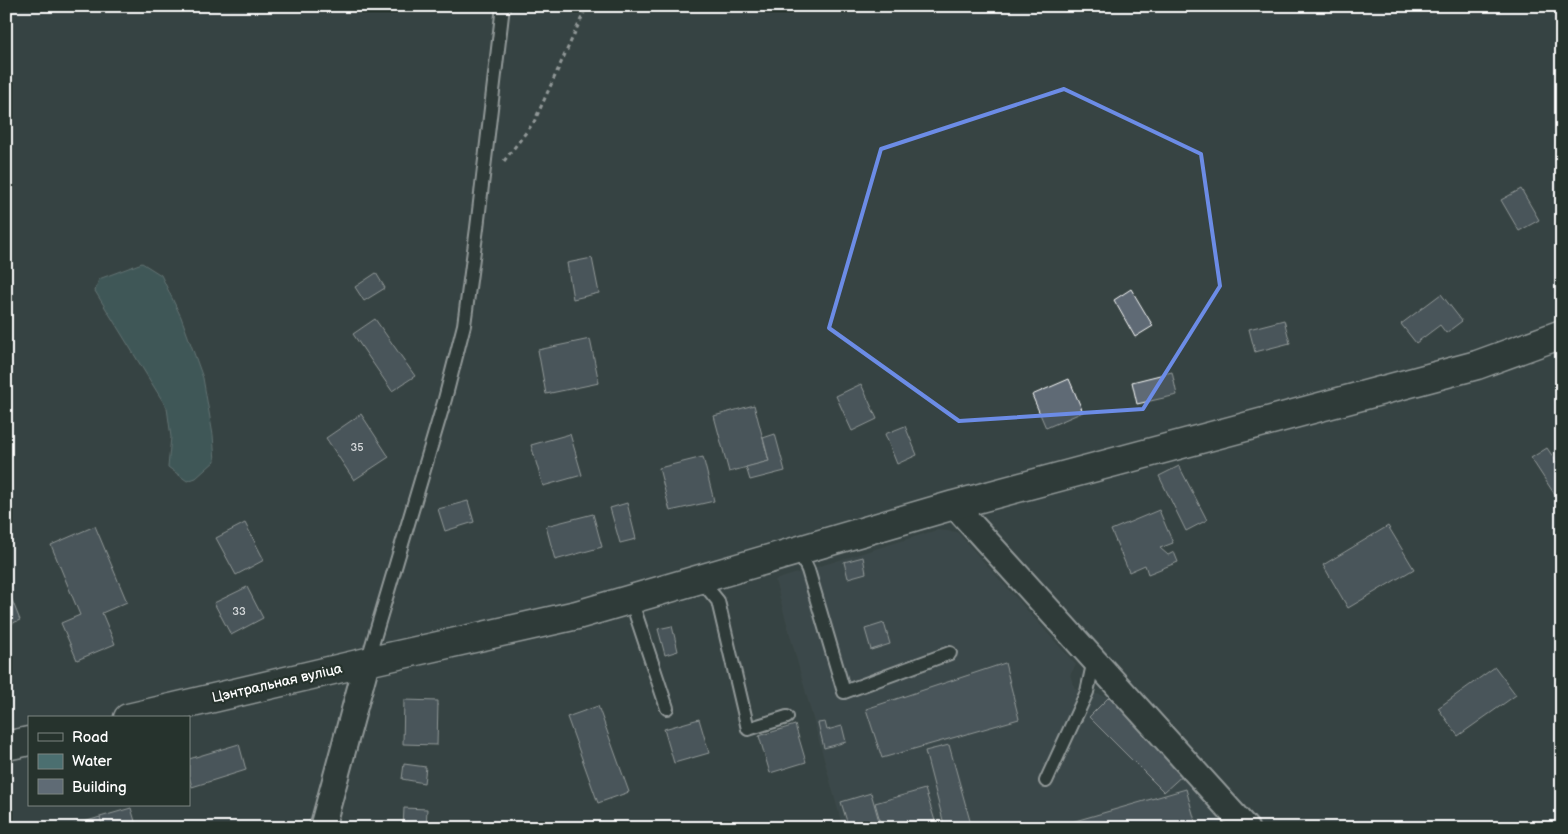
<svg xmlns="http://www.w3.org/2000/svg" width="1568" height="834" viewBox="0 0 1568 834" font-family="'Balsamiq Sans',sans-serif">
  <rect width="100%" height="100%" fill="#374443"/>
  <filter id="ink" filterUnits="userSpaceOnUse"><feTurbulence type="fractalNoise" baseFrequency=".02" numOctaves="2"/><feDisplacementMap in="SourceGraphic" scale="10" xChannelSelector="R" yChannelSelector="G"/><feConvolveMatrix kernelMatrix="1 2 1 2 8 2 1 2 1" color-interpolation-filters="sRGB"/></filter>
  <g filter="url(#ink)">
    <path fill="#435052" d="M937,530l20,2 119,133 -6,10 5,14 34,8 114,116 6,15h-386l-68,-248z"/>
    <path fill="#4b6f70" stroke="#93a9a9" d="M142,263l19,12 20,42 22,61 10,57 2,26 -19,17 -9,3 -19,-14 3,-30 -4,-29 -72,-117 4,-12z"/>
    <g fill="#5f6b75" stroke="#fff">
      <path d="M1521,189l18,31 -20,11 -18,-31z"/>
      <path d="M592,258l7,35 -26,6 -6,-36z"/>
      <path d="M376,273l9,15 -21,13 -9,-14z"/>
      <path d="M1131,289l22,37 -18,11 -21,-37z"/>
      <path d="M1441,294l21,27 -16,12 -6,-8 -24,18 -15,-19z"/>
      <path d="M375,319l40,57 -23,15 -39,-57z"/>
      <path d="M1284,320l6,23 -35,9 -6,-23z"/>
      <path d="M590,339l9,44 -53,11 -8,-44z"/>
      <path d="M1172,372l5,23 -40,9 -5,-22z"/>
      <path d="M1069,379l14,33 -37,16 -14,-33z"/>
      <path d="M861,384l16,35 -25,12 -16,-35z"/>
      <path d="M754,405l15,56 -40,11 -15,-56z"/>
      <path d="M361,414l28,43 -35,23 -28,-42z"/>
      <path d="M905,426l12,29 -20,9 -12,-30z"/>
      <path d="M570,434l12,41 -39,11 -12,-41z"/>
      <path d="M775,434l10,37 -35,9 -4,-13 23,-6 -6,-23z"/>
      <path d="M1547,448l15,22v21l-7,4 -24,-37z"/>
      <path d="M703,457l11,44 -44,10 -11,-43z"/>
      <path d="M1179,466l28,54 -21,11 -27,-55z"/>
      <path d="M468,501l6,21 -29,9 -7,-22z"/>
      <path d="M627,503l9,36 -16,4 -10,-35z"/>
      <path d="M1159,510l14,33 -13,5 8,7 6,-3 4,10 -30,12 -3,-9 -16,7 -18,-42z"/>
      <path d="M593,514l9,33 -47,13 -9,-34z"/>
      <path d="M245,523l19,37 -28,15 -20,-37z"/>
      <path d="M95,526l32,76 -25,11 13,31 -38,16 -16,-37 19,-8 -29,-70z"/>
      <path d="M1388,526l26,43 -66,39 -25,-43z"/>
      <path d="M863,557l3,16 -18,5 -4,-16z"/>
      <path d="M6,585l14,35 -14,6z"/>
      <path d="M247,587l16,31 -32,17 -17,-32z"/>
      <path d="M884,623l6,21 -19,6 -6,-21z"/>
      <path d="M672,626l6,25 -13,4 -7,-26z"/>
      <path d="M1005,663l14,56 -137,39 -16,-49z"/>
      <path d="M1495,667l21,28 -58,41 -20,-28z"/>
      <path d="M1109,697l76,76 -21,19 -75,-75z"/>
      <path d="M404,700l34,1 -1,44 -34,-1z"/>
      <path d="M598,706l31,86 -31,11 -31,-86z"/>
      <path d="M699,719l10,34 -35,10 -10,-34z"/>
      <path d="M825,722l2,8 15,-4 4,16 -22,6 -6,-25z"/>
      <path d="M795,725l11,37 -36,11 -11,-37z"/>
      <path d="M239,744l7,26 -54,17 -3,-11v-17z"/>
      <path d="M949,745l23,83h-27l-20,-77z"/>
      <path d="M404,764l22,3 -2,16 -22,-4z"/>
      <path d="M925,789l10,32 -23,7h-30l-7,-25z"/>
      <path d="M1186,789l11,39h-146z"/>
      <path d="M871,793l10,35h-32l-8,-26z"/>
      <path d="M131,808l6,20h-34l-3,-11z"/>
      <path d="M404,808l23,1 -1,19h-23z"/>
      <path d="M100,817l3,11h-38z"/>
    </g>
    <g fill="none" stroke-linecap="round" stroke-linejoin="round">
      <defs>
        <g id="lane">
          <path d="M799,551l9,19 36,122 106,-39"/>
          <path d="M700,579l18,22 30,128 39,-12"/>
          <path d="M631,600l36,108"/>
          <path d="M367,662l78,-263 19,-74 13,-97 26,-222"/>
          <path d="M1046,781l41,-89 7,-32"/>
        </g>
        <g id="street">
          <path d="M954,505l292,323"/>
          <path d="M322,828l45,-166"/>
        </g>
        <g id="secondary">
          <path d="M128,718l239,-56 210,-47 377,-110 523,-140 85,-31"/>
          <path d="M6,746l23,-5"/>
        </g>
      </defs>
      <use href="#lane" stroke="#fff" stroke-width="16"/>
      <use href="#street" stroke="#fff" stroke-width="28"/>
      <use href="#secondary" stroke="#fff" stroke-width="31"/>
      <path stroke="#fff" stroke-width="3" stroke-dasharray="4 4" stroke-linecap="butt" d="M504,161l30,-39 53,-116"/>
      <use href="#lane" stroke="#26332d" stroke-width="12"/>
      <use href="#street" stroke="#26332d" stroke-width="24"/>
      <use href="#secondary" stroke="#26332d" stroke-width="28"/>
    </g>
  </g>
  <path d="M0 0H1568V834H0ZM1064,89l137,65 19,132 -77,123 -184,12 -130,-93 52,-179z" fill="#374443" fill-opacity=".55" fill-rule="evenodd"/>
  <path fill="none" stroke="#6c8ce6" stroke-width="4" stroke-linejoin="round" d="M1064,89l137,65 19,132 -77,123 -184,12 -130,-93 52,-179z"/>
  <g text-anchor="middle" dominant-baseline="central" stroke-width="4.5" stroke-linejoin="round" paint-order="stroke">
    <g font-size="11" fill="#d7dadc">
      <text x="357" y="447">35</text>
      <text x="239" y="611">33</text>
    </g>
    <g font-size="14" fill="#fff" stroke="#26332d">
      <text transform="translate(277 683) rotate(-13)">Цэнтральная вуліца</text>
    </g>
  </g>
  <rect width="1568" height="834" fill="none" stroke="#26332d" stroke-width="25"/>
  <rect x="12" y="12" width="1543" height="809" fill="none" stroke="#fff" stroke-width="2" filter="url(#ink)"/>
  <rect x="28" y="716" width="162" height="90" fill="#26332d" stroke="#7d8581"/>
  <rect x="38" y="733" width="25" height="8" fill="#26332d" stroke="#7d8581"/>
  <text x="72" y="742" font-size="15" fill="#ffffff">Road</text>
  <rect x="38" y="754" width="25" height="15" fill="#4b6f70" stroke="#7d8581"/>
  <text x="72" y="766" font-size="15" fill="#ffffff">Water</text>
  <rect x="38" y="779" width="25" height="15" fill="#5f6b75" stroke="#7d8581"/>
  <text x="72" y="792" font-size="15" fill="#ffffff">Building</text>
</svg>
